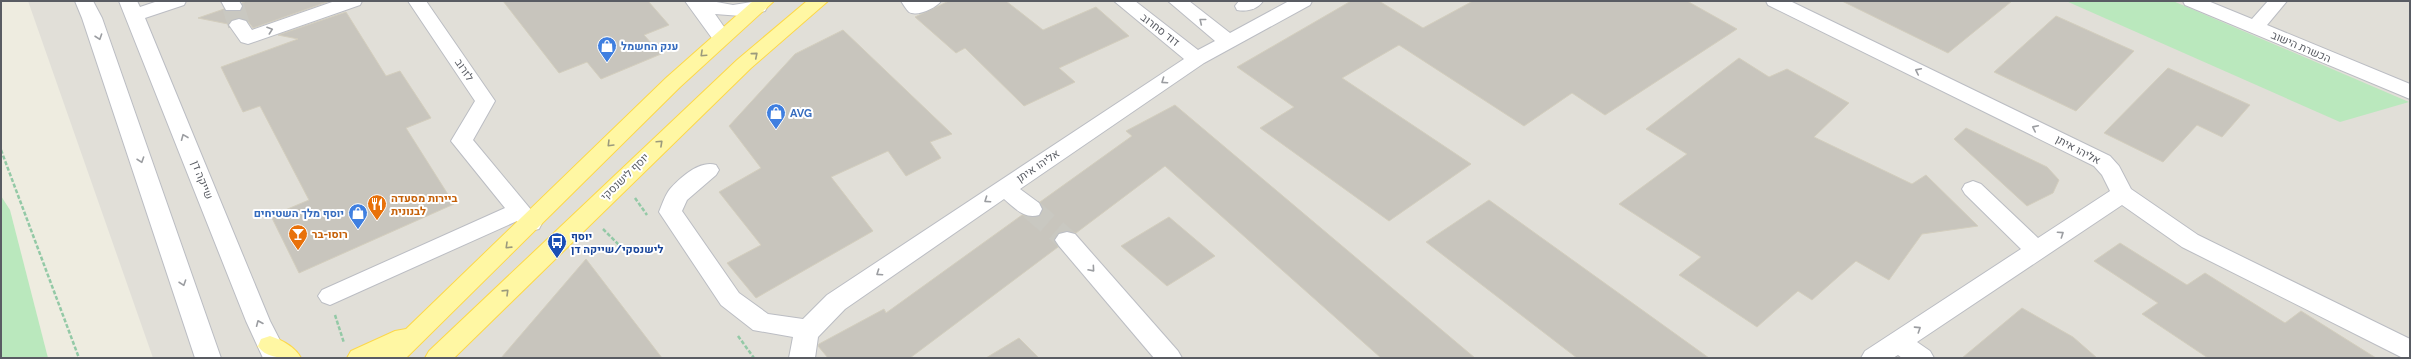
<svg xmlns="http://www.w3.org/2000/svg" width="2411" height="359" viewBox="0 0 2411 359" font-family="Raleway,Heebo,sans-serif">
  <rect width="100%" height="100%" fill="#eeece0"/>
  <path fill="#e1dfd8" d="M28,1h2382v357h-2257z"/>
  <g fill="#bae8bd">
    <path d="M2066,1h107l236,101 -69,20z"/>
    <path d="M1,196l9,14 38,148h-47z"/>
  </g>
  <g fill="#c8c5bd" stroke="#d3cebe">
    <path d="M247,1h83l-77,27 -6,-8 -8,-2 -7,2 -4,4 -30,-6 26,-9 2,3h14l3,-5 -1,-4z"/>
    <path d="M503,1h145l21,24 -25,10 17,19 -60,25 -14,-17 -28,11z"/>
    <path d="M949,1h57l37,29 53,-23 33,29 -70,32 16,14 -51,24 -59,-58 -9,5 -41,-36z"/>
    <path d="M1351,1h28l44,27 50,-27h214l50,28 -132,86 -33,-22 -48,33 -125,-81 -57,33 129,86 -82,57 -129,-93 34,-21 -57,-40z"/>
    <path d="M1842,1h170l-64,52z"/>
    <path d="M346,12l40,64 14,-5 31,47 -25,10 48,76 -155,69 -28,-57 38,-16 -49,-94 -17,6 -22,-45 77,-28 -20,-4z"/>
    <path d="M2056,16l78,35 -58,60 -82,-39z"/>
    <path d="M843,30l109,104 -22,8 11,16 -35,18 -18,-25 -57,26 42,54 -117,67 -29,-35 34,-18 -42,-53 42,-24 -32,-42 66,-72z"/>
    <path d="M1739,58l30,19 18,-8 62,34 -35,34 98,47 14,-9 52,51 -56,8 -33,46 -33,-19 -44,39 -14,-9 -41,36 -78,-52 22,-18 -82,-53 68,-50 -41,-25z"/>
    <path d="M2168,68l82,37 -28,32 -25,-12 -34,37 -59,-29z"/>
    <path d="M1175,105l300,253h-94l-216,-192 -89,67 -9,-2 -9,2 -4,6 4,8 -148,111h-82l-10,-12 1,-2 65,-35 2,4 136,-98 17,1 4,-6 -3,-8 92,-66 -6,-5z"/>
    <path d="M1966,128l81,39 12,13 -6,13 -26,13 -73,-67z"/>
    <path d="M1489,200l220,158h-132l-151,-116z"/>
    <path d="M1169,217l46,39 -48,30 -46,-40z"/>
    <path d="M2120,243l67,42 18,-12 80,50 16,-12 75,47h-168l-66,-44 16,-11 -64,-42z"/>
    <path d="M586,259l76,99h-161z"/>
    <path d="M2022,308l51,29 24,21h-135z"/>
    <path d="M1019,338l20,20h-53z"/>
  </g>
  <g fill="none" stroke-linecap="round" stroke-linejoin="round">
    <g stroke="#c9c8c1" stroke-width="22" stroke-dasharray="22 11" stroke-linecap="butt">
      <path d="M233,6l6,19"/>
      <path d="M1031,209l36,31"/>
    </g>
    <defs>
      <g id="minor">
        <path d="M75,1h18l9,17 119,340h-26l-113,-340z"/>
        <path d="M119,1h18l3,6 18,-6h28l-2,4 -39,13 125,303 19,37h-26l-17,-37z"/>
        <path d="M221,1h18l3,5 -2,4h-14z"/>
        <path d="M335,1h27l-2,4 -112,39 -7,-2 -12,-17 3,-4 7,-2 7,2 6,9z"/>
        <path d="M408,1h18l69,100 -22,39 69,83 -3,6c-11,3 -15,1 -22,-8l-187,84 -8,-3 -4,-6 4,-6 183,-82 -54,-67 24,-40z"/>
        <path d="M685,1h26l22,4 25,-4 7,2 2,4 -2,4 -24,5 -26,-2 16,23 -3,4 -7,2 -7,-2z"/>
        <path d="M901,1h40c-5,7 -24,16 -32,11 -3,-3 -6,-8 -8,-11z"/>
        <path d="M1114,1h21l63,49 17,-9 -47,-40h21l41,32 59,-32h23l-2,4 -106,58 -184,126 19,14 3,6 -3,6c-15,4 -23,-6 -35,-16l-159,110 -27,28 -3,21h-26l4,-21 -40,-7 -32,-25 -62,-93c3,-7 6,-17 11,-23 11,-12 30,-29 46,-24l3,5 -3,5 -29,25 -5,11 57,82 29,21 35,5 24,-24 357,-236z"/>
        <path d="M1239,1h24c-5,8 -16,11 -26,9l-2,-4z"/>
        <path d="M1766,1h24l320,155 9,10 12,23 67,46 212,104v19l-9,-1 -219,-110 -60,-42 -205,137 13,9 4,7h-32l-4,-3 -5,3h-32l4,-7 156,-102 -56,-55 -3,-5 3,-5 8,-3 8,3 57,54 72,-47 -8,-16 -8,-9 -326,-161z"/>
        <path d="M2183,1h25l44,18 16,-18h19l-20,24 143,59v15l-225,-94z"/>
        <path d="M1067,232l8,2 103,117 4,7h-28l-95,-112 -4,-6 4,-6z"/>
      </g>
      <g id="major">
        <path d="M753,1h21l-94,86 -274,271h-59l4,-7 44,-20 11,-2 260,-251z"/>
        <path d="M807,1h21l-77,67 -297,290h-29l4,-7 308,-291z"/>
        <path d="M270,336c12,4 25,11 31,22 -17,0 -35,1 -43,-12l3,-7z"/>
      </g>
    </defs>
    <use href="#minor" stroke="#bbbdc3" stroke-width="2"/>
    <use href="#major" stroke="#fdd849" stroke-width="2"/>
    <g stroke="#93c9a6" stroke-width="2.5" stroke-dasharray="4 2" stroke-linecap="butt">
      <path d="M1,150l78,208"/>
      <path d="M635,198l12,17"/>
      <path d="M603,229l17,17"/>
      <path d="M335,315l9,28"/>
      <path d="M738,336l16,22"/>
    </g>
    <use href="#minor" fill="#fff" fill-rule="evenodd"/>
    <use href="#major" fill="#fff7a3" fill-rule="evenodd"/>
  </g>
  <defs><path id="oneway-chevron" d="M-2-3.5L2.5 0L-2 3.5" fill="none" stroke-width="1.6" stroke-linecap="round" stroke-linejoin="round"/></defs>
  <g stroke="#9b9da1">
    <use href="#oneway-chevron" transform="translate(1202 21) rotate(-141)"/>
    <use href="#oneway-chevron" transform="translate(270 30) rotate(-19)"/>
    <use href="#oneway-chevron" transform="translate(99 37) rotate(71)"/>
    <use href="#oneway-chevron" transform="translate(1918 71) rotate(-154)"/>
    <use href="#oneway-chevron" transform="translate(1164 81) rotate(146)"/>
    <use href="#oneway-chevron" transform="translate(2035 128) rotate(-154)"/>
    <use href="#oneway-chevron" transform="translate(184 137) rotate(-112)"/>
    <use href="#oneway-chevron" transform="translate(141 160) rotate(71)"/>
    <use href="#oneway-chevron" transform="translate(987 200) rotate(146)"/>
    <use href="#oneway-chevron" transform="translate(2061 234) rotate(-34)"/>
    <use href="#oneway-chevron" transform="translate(1092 269) rotate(49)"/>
    <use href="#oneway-chevron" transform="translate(879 273) rotate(146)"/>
    <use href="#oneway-chevron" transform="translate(183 283) rotate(71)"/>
    <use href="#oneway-chevron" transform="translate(259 323) rotate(-113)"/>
    <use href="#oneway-chevron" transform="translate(1918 329) rotate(-33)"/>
  </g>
  <g stroke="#9b9a7d">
    <use href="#oneway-chevron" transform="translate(703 54) rotate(137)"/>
    <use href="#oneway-chevron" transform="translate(755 55) rotate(-40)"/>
    <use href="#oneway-chevron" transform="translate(660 143) rotate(-43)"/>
    <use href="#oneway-chevron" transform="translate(610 144) rotate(135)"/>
    <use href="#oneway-chevron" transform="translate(508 246) rotate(136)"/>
    <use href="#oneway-chevron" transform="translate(506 292) rotate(-44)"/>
  </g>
  <defs>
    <symbol id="shop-pin" viewBox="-11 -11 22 30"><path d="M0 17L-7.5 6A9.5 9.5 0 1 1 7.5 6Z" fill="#3f7fe0" stroke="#fff"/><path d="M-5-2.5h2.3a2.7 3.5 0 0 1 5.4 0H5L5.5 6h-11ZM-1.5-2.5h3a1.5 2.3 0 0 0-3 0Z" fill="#fff"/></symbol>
    <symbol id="restaurant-pin" viewBox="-11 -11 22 30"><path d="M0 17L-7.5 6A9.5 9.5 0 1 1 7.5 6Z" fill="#e8710a" stroke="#fff"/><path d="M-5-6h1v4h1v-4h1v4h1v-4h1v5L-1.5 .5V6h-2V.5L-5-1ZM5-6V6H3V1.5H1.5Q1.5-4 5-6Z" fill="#fff"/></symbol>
    <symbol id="bar-pin" viewBox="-11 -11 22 30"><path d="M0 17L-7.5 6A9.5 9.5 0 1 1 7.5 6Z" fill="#e8710a" stroke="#fff"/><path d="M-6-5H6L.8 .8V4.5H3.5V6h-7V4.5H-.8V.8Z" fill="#fff"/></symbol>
    <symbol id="bus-pin" viewBox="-11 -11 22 30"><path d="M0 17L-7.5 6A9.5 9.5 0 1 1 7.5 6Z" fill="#1a4fb4" stroke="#fff"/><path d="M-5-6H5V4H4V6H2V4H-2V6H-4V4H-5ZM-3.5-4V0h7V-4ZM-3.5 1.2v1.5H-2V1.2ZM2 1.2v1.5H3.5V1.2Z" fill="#fff"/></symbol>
  </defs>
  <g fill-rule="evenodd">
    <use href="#shop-pin" x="596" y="35" width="22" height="30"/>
    <use href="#shop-pin" x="765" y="102" width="22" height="30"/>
    <use href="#restaurant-pin" x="366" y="193" width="22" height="30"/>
    <use href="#shop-pin" x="347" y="202" width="22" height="30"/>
    <use href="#bar-pin" x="287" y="223" width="22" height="30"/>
    <use href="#bus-pin" x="546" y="231" width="22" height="30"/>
  </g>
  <g text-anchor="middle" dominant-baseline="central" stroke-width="4" stroke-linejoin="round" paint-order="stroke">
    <g font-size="11" fill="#595c63" stroke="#fff">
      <text transform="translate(1160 30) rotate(38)">דוד סחרוב</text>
      <text transform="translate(2301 47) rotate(23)">הכשרת הישוב</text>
      <text transform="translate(464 70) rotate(56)">לזרוב</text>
      <text transform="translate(2078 150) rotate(28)">אליהו איתן</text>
      <text transform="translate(1038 166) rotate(-34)">אליהו איתן</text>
      <text transform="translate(625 177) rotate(-44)">יוסף לישנסקי</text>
      <text transform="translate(202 180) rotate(68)">שייקה דן</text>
    </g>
    <g font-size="11" font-weight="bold" fill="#366cbe" stroke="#fff" text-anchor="start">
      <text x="621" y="46">ענק החשמל</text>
      <text x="790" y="113">AVG</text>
      <text x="344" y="213" text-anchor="end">יוסף מלך השטיחים</text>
    </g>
    <g font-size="11" font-weight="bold" fill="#c56008" stroke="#fff" text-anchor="start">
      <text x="391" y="198">ביירות מסעדה<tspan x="391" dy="13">לבנונית</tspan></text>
      <text x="312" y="234">רוסו-בר</text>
    </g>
    <g font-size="11" font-weight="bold" fill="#164399" stroke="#fff" text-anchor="start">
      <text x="571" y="236">יוסף<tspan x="571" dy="13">לישנסקי/שייקה דן</tspan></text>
    </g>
  </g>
  <rect width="2411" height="359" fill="none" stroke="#595c63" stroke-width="4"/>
</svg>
